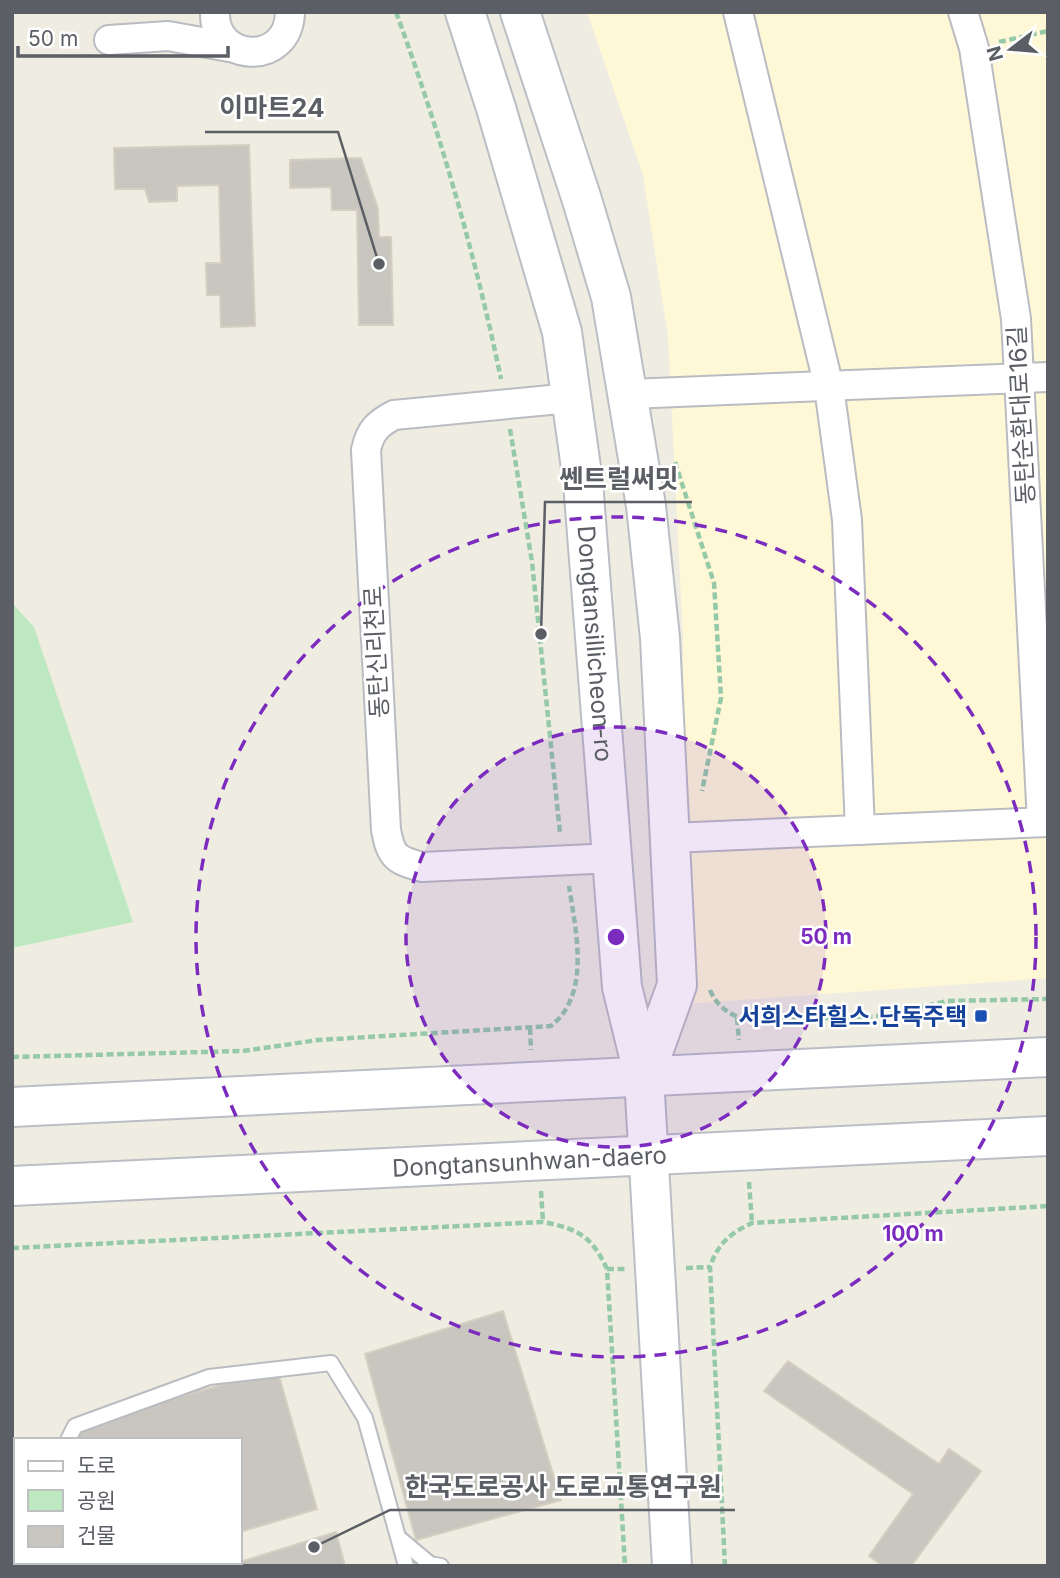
<svg xmlns="http://www.w3.org/2000/svg" width="1060" height="1578" viewBox="0 0 1060 1578" font-family="Inter,'Noto Sans KR',sans-serif">
  <rect width="100%" height="100%" fill="#efede2"/>
  <path fill="#fff8d7" d="M587,12h461v966l-363,26 -2,-368 -15,-300 -25,-161z"/>
  <path fill="#bde8c0" d="M12,603l22,24 99,295 -121,26z"/>
  <g fill="#c9c6bf" stroke="#d4cfc0" stroke-width="2">
    <path d="M249,145l6,181 -34,1 -1,-32h-13l-1,-32h15l-2,-78 -42,1v15l-28,1 -4,-13h-30l-1,-41z"/>
    <path d="M361,158l17,51 1,28h12l2,88h-34l-2,-115h-25l-1,-23 -41,1v-28z"/>
    <path d="M503,1311l58,189 -145,40 -51,-186z"/>
    <path d="M788,1361l151,103 10,-15 32,22 -70,95h-28l-14,-10 44,-62 -149,-103z"/>
    <path d="M277,1369l40,140 -77,23v-92h-161l-4,-14z"/>
    <path d="M336,1532l9,34h-117l12,-4z"/>
    <path d="M109,1562h33l-11,4h-22z"/>
  </g>
  <g fill="none" stroke-linecap="round" stroke-linejoin="round">
    <defs>
      <g id="lane">
        <path d="M68,1440l7,-14 134,-49 122,-14 34,55 41,148"/>
        <path d="M399,1538l31,26 11,2"/>
        <path d="M77,1562l1,4"/>
        <path d="M35,1566l2,-4"/>
      </g>
      <g id="street">
        <path d="M215,12c-2,51 74,55 75,0"/>
        <path d="M738,12l91,375 18,133 13,310"/>
        <path d="M963,12l11,36 42,271 26,503"/>
        <path d="M109,40l59,-4 67,12"/>
        <path d="M629,394l419,-17"/>
        <path d="M571,398l-177,17c-17,9 -24,16 -28,35l20,380c5,27 10,30 36,37l192,-9"/>
        <path d="M670,838l378,-16"/>
      </g>
      <g id="secondary">
        <path id="s1" d="M465,12l31,96 66,224 21,150 39,505 22,90 28,489"/>
        <path d="M520,12l62,188 29,97 35,209 14,132 17,347 -33,92"/>
        <path d="M12,1107l1036,-50"/>
        <path id="s2" d="M12,1186l1036,-50"/>
      </g>
    </defs>
    <use href="#lane" stroke="#babcc2" stroke-width="18"/>
    <use href="#street" stroke="#babcc2" stroke-width="32"/>
    <use href="#secondary" stroke="#bbbec5" stroke-width="42"/>
    <g stroke="#95c9a8" stroke-width="4.5" stroke-dasharray="7 3.5" stroke-linecap="butt">
      <path d="M396,12c44,120 79,242 105,367"/>
      <path d="M999,42l49,-11"/>
      <path d="M510,429l22,133 28,271"/>
      <path d="M675,462l39,121 7,115 -19,93"/>
      <path d="M710,990c8,19 24,28 44,31l125,-5 68,-15 101,-2"/>
      <path d="M737,1018l2,22"/>
      <path d="M530,1028l1,22"/>
      <path d="M12,1057l231,-6 75,-11 233,-14c40,-32 25,-94 18,-140"/>
      <path d="M749,1182l3,41"/>
      <path d="M541,1191l2,31"/>
      <path d="M12,1248l531,-26c35,7 48,13 64,47l18,297"/>
      <path d="M686,1268l24,-1"/>
      <path d="M607,1269h18"/>
      <path d="M725,1566l-15,-299c7,-22 20,-34 42,-44l296,-17"/>
    </g>
    <use href="#lane" stroke="#fff" stroke-width="14"/>
    <use href="#street" stroke="#fff" stroke-width="28"/>
    <use href="#secondary" stroke="#fff" stroke-width="38"/>
  </g>
  <circle cx="616" cy="937" r="210" fill="#7b2cbf" fill-opacity=".12"/>
  <g fill="none" stroke="#7b2cbf" stroke-width="3.5" stroke-dasharray="12 9">
    <circle cx="616" cy="937" r="210"/>
    <circle cx="616" cy="937" r="420"/>
  </g>
  <rect fill="#1a4fb4" stroke="#fff" stroke-width="2.5" x="974" y="1009" width="14" height="14" rx="3.5"/>
  <g text-anchor="middle" dominant-baseline="central" stroke-width="5" stroke-linejoin="round" paint-order="stroke">
    <g font-size="24" fill="#5b5e64" stroke="#fff">
      <text transform="translate(1021 415) rotate(-93)">동탄순환대로16길</text>
      <text stroke="none"><textPath href="#s1" startOffset="648">Dongtansillicheon-ro</textPath></text>
      <text transform="translate(376 652) rotate(-93)">동탄신리천로</text>
      <text stroke="none"><textPath href="#s2" startOffset="518">Dongtansunhwan-daero</textPath></text>
    </g>
    <g font-size="24" font-weight="bold" fill="#164399" stroke="#fff" text-anchor="end">
      <text x="967" y="1016">서희스타힐스.단독주택</text>
    </g>
  </g>
  <circle cx="616" cy="937" r="10" fill="#7b2cbf" stroke="#fff" stroke-width="3.5"/>
  <g font-size="21" text-anchor="middle" font-weight="bold" fill="#7b2cbf" stroke="#fff" stroke-width="5" stroke-linejoin="round" paint-order="stroke">
    <text x="826" y="944">50 m</text>
    <text x="913" y="1241">100 m</text>
  </g>
  <path fill="none" stroke="#5b5e64" stroke-width="2.5" d="M379 264L338 132H205M541 634L545 502H692M314 1547L390 1510H735"/>
  <g fill="#5b5e64" stroke="#fff" stroke-width="2.5">
    <circle cx="379" cy="264" r="7"/>
    <circle cx="541" cy="634" r="7"/>
    <circle cx="314" cy="1547" r="7"/>
  </g>
  <g font-size="26" text-anchor="middle" font-weight="bold" fill="#5b5e64" stroke="#fff" stroke-width="5" stroke-linejoin="round" paint-order="stroke">
    <text x="272" y="117">이마트24</text>
    <text x="619" y="488">쎈트럴써밋</text>
    <text x="563" y="1496">한국도로공사 도로교통연구원</text>
  </g>
  <rect width="1060" height="1578" fill="none" stroke="#5b5e64" stroke-width="28"/>
  <rect x="14" y="1438" width="228" height="126" fill="#ffffff" stroke="#bdbfc1" stroke-width="2"/>
  <rect x="28" y="1461" width="35" height="10" fill="#ffffff" stroke="#bdbfc1" stroke-width="2"/>
  <text x="77" y="1473" font-size="21" fill="#5b5e64">도로</text>
  <rect x="28" y="1490" width="35" height="21" fill="#bde8c0" stroke="#bdbfc1" stroke-width="2"/>
  <text x="77" y="1508" font-size="21" fill="#5b5e64">공원</text>
  <rect x="28" y="1526" width="35" height="21" fill="#c9c6bf" stroke="#bdbfc1" stroke-width="2"/>
  <text x="77" y="1543" font-size="21" fill="#5b5e64">건물</text>
  <g transform="translate(1011 49) rotate(254)" stroke="#ffffff" stroke-width="5" paint-order="stroke">
  <path d="M0-5L12 26L0 18L-12 26Z" fill="#5b5e64"/>
  <text y="-10" font-size="19" font-weight="bold" text-anchor="middle" fill="#5b5e64">N</text>
  </g>
  <path d="M18 46v10h210v-10" fill="none" stroke="#5b5e64" stroke-width="3.5"/>
  <text x="28" y="46" font-size="21" fill="#5b5e64" stroke="#ffffff" stroke-width="5" paint-order="stroke">50 m</text>
</svg>
